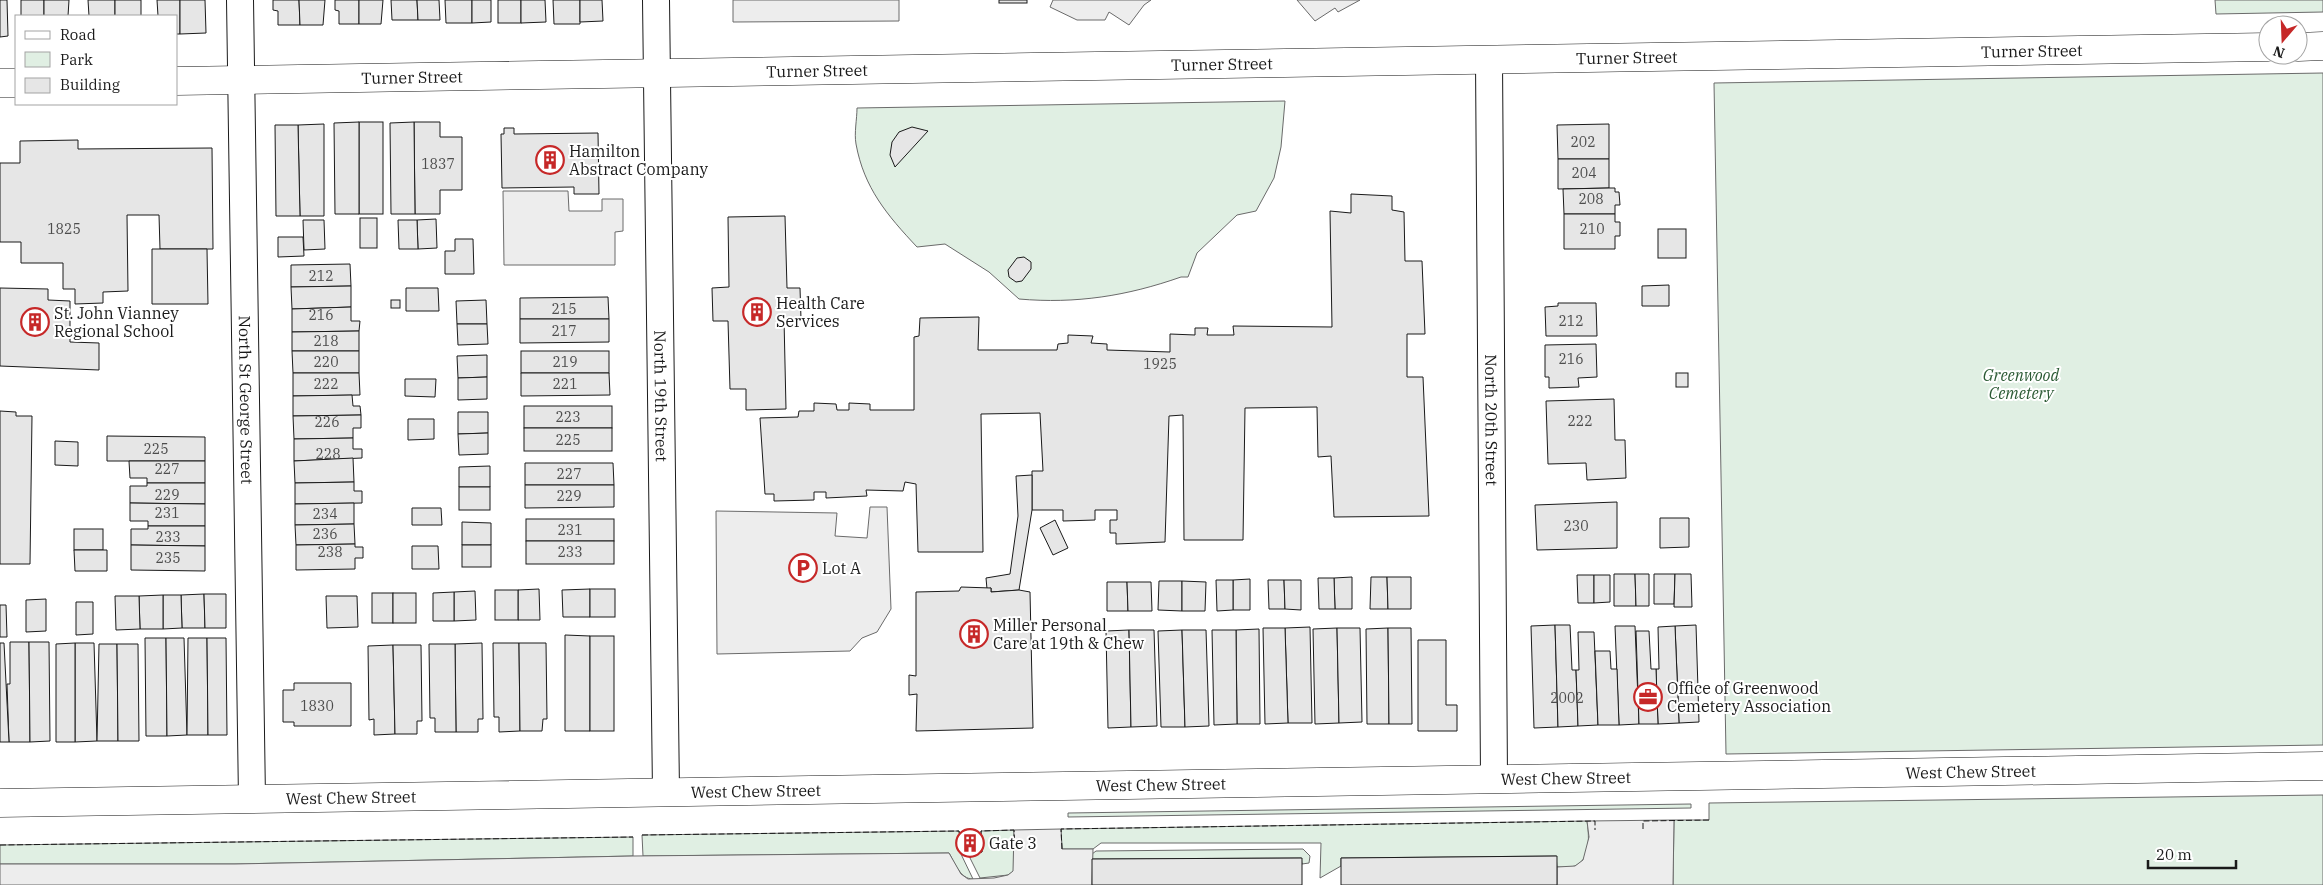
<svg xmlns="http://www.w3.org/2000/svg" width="2323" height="885" viewBox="0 0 2323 885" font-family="'IBM Plex Serif',serif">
  <rect width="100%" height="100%" fill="#fff"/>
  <g fill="#e0efe3" stroke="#6a6a6a">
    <path d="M2215,0h108v12l-107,2z"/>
    <path d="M2323,73v672l-597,9 -12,-671z"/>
    <path d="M1285,101l-4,46 -7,31 -18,33 -19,4 -40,38 -9,24h-7c-54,19 -105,27 -162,22l-30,-27 -44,-28 -28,3c-30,-32 -53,-59 -61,-103 -2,-11 1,-25 1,-36z"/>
    <path d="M2323,795v90h-650l1,-65h35v-17z"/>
    <path d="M1691,804v4l-623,9v-4z"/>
    <path d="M1587,821c2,14 4,36 -10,44 -5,3 -14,2 -20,2l-1,-11 -215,2v8l-21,12 1,-35h-220l-8,6h-31l-1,-20z"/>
    <path d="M1014,830v41l-6,4 -28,3 -10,-20 3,-4 9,-2 -1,-21z"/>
    <path d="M959,831l1,21 13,27c-13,0 -18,-16 -24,-26l-306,3 -1,-21z"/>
    <path d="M633,837v19l-398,8h-235v-19z"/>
    <path d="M1303,849l7,7 -1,7 -7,1 -1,-6 -209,1v-5l4,-3z"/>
  </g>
  <g fill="#ededed" stroke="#6a6a6a">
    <path d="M733,0h166v21l-166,1z"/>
    <path d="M1053,0h98l-7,5 -15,20 -20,-13 -4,8h-28l-27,-13z"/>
    <path d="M1297,0h63l-22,12 -3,-4 -20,13z"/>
    <path d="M503,191h65l1,20h33v-12h21v32l-8,1v33h-111z"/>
    <path d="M870,507h17l4,102 -14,23 -15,6 -12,13 -133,3 -1,-143 121,2 -2,23 32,2z"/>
    <path d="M1674,820l-1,65h-116v-18l18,-1 8,-6 6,-23 -2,-16z"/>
    <path d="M1061,829l1,20h31l-1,36h-1092v-21h235l398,-8 316,-3 12,21 7,5 26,-1 14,-3 5,-4 1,-41z"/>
  </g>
  <g fill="#e6e6e6" stroke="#1a1a1a">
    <path d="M0,0h7l1,36 -8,1z"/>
    <rect x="21" y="0" width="23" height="16"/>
    <path d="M44,0h25l-1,16h-24z"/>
    <path d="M88,0h27v16h-26z"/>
    <rect x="115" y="0" width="26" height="16"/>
    <path d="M157,0h23v34h-4v-18h-18z"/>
    <path d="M180,0h25l1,33 -26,1z"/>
    <path d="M273,0h26l1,25h-22v-14l-5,-1z"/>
    <path d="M299,0h26l-2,25h-23z"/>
    <path d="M335,0h24v24h-20v-13l-4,-1z"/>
    <path d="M359,0h24l-2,24h-22z"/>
    <path d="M391,0h26l1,20h-26z"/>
    <path d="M417,0h22l1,20h-22z"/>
    <path d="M445,0h27v23h-26z"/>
    <path d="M472,0h19v22l-19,1z"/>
    <rect x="498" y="0" width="23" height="23"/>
    <path d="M521,0h24l1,22 -25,1z"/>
    <path d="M553,0h27v24h-26z"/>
    <path d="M580,0h22l1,21 -23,1z"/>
    <rect x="999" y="0" width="28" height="3"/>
    <rect x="359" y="122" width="24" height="92"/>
    <path d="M359,122v92h-24l-1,-91z"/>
    <path d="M414,122h26v15h22v53h-22v24h-25z"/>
    <path d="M414,122l1,92h-24l-1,-91z"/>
    <path d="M324,124v92h-24l-2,-91z"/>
    <path d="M1609,124v35h-51l-1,-34z"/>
    <path d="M275,125h23l2,91h-24z"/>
    <path d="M912,127l16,4 -33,36 -5,-12 2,-13 7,-10z"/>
    <path d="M504,128h10v6l84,-1 1,61h-25v-7l-72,1 -1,-54h3z"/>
    <path d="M78,140v9l134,-1 1,101h-53l-1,-34h-32l1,76 -25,1v11l-28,1v-15h-12v-26h-42v-21h-21v-79h20v-22z"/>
    <path d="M1558,159h51v29l-51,1z"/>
    <path d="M1609,188h6v4h4l1,13h-5v9h-51l-1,-25z"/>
    <path d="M1351,194l41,2v14l12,2 1,49h17l3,73h-18v43h16l6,139 -95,1 -3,-61 -13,1 -1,-50 -72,1 -2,132h-59l-1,-125 -14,1 -4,126 -49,2v-11h-6v-13h7v-10h-22v10l-32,1v-11h-31v-39h11l-3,-58 -59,1 2,138h-65l-2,-68 -11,-2 -2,9 -37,-1 1,6 -41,2v-6h-12v8l-40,1v-7h-9l-5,-76 38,-1 1,-6h15v-8l22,1 1,6h12v-7l21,1v6h44v-73l5,-1 1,-18 59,-1 -1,33h79l1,-6 10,-1v-8l25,1 -2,7 16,1v6l63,2v-18l25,1v-7h13l-1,7h27l-1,-9 99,1 -2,-116 21,2z"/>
    <path d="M1564,214h51v8h5v14h-5v13h-51z"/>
    <path d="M785,216l2,72h13l1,31h-17l2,90 -40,1v-21h-16l-2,-68h-15l-1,-33 17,-1 -1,-70z"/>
    <rect x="360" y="218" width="17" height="30"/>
    <path d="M436,219l1,29 -19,1 -1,-29z"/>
    <path d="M303,220h21l1,29 -21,1z"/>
    <path d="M398,220h19l1,29h-19z"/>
    <rect x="1658" y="229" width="28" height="29"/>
    <path d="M278,237h25l1,19 -26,1z"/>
    <path d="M455,239h18l1,35h-29v-23h10z"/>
    <path d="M152,249h55l1,55h-56z"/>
    <path d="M1024,257l7,5v7l-9,12 -6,1 -7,-5 -1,-7 9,-12z"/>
    <path d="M350,264l1,22 -60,1v-22z"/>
    <path d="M1669,285v21h-27v-20z"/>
    <path d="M351,286v21l-59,2 -1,-22z"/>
    <path d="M0,288l48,1v11l22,1v41l29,1v27l-99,-4z"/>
    <path d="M406,288h32l1,23h-33z"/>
    <path d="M608,297l1,22h-89v-21z"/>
    <rect x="391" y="300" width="9" height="8"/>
    <path d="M486,300l1,24h-30l-1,-23z"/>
    <path d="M1558,303h38l1,33h-51l-1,-29 13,-1z"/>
    <path d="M351,307v14h9l-1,10 -67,1v-23z"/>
    <path d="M520,319h89v23l-89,1z"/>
    <path d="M457,324h30l1,20 -30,1z"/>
    <path d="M359,331v20h-67v-19z"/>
    <path d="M1596,344l1,33 -19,1 1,9 -30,1v-11h-4v-32z"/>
    <path d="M292,351h67v22h-66z"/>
    <rect x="521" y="351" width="88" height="22"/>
    <path d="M487,355v22l-29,1 -1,-22z"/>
    <path d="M293,373h66l1,22 -67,1z"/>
    <path d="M521,373h88l1,22 -89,1z"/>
    <rect x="1676" y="373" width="12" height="14"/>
    <path d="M487,377v22l-29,1v-22z"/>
    <path d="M405,379h31l-1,18 -30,-1z"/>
    <path d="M352,395l1,11h7l1,9 -68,1v-20z"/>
    <path d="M1614,399l1,41h10l1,38 -39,2 -1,-17 -38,1 -2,-63z"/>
    <rect x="524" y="406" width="88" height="22"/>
    <path d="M0,411l16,1v4h16l-2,148h-30z"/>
    <path d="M458,412h30v21l-30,1z"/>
    <path d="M361,415v13h-8v10l-59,1 -1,-23z"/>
    <path d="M408,419h26v20l-26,1z"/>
    <rect x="524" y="428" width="88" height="23"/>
    <path d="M488,433v21l-29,1 -1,-21z"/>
    <path d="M107,436l98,1v24h-98z"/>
    <path d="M353,438v11h9v9l-68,3v-22z"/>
    <path d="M55,441l23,1v24l-23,-1z"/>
    <path d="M353,458l1,24 -59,1 -1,-22z"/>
    <path d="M129,461h76v22h-58v-5h-17z"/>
    <path d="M525,463h88l1,22h-89z"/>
    <path d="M490,466v21h-31v-20z"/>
    <path d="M1032,475v35l-13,80 -28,2v-4l-4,1 -1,-11 24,-4 8,-58 -2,-40z"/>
    <path d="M354,482v9h8v12l-67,1v-21z"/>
    <path d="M147,483h58v21l-75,-1v-17h17z"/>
    <path d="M525,485h89v22l-89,1z"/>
    <rect x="459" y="487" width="31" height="23"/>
    <path d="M1617,502v46l-80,2 -2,-45z"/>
    <path d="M130,503l75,1v22h-57v-5h-18z"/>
    <path d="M354,503v21l-59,1v-21z"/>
    <path d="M412,508h29l1,17h-30z"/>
    <path d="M1660,518h29v29l-29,1z"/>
    <rect x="526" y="519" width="88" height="22"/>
    <path d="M1055,520l13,28 -15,7 -13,-27z"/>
    <path d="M462,522l29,1v22h-29z"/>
    <path d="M354,524l1,20 -59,1 -1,-20z"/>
    <path d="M148,526h57v20l-74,-1v-16h17z"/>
    <rect x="74" y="529" width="29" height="21"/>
    <rect x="526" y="541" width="88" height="23"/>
    <path d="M355,544v3h8v11h-8v11l-59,1v-25z"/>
    <path d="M131,545l74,1v25l-74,-1z"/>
    <rect x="462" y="545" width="29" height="22"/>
    <path d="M412,546h26l1,23h-27z"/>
    <path d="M74,550h33v21h-32z"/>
    <path d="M1614,574h21l1,32h-22z"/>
    <path d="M1635,574h14v32h-13z"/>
    <path d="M1654,574h21l-1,30h-20z"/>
    <path d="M1675,574h16l1,33h-18z"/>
    <path d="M1577,575h17v28h-16z"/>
    <path d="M1594,575h16v27l-16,1z"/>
    <path d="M1352,577v32h-17l-1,-31z"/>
    <path d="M1371,577h16l1,32h-18z"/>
    <path d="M1387,577h24v32h-23z"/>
    <path d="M1318,578h16l1,31h-16z"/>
    <path d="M1250,579v31h-17v-30z"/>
    <path d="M1216,580h17v30l-16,1z"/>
    <path d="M1268,580h16l1,29h-16z"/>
    <path d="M1284,580h17v30l-16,-1z"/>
    <path d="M1159,581h23v30l-24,-1z"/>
    <path d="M1182,581l24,1 -1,29h-23z"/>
    <path d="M1107,582h20l1,29h-21z"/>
    <path d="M1127,582h24l1,29h-24z"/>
    <path d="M961,587l30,1v4l28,-2 11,2 3,136 -117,3 1,-37 -8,1v-20l7,1v-84l43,-1z"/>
    <path d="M539,589l1,31h-22v-30z"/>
    <path d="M590,589v28h-27l-1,-27z"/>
    <rect x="590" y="589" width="25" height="28"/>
    <rect x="495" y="590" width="23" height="30"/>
    <path d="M475,591l1,29 -22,1v-29z"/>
    <path d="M454,592v29h-21v-28z"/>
    <rect x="372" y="593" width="21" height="30"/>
    <rect x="393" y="593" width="23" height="30"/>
    <path d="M204,594l1,34h-23l-1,-33z"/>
    <path d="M204,594h22v34h-21z"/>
    <path d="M163,595h18l1,33 -19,1z"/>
    <path d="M163,595v34h-23l-1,-33z"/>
    <path d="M115,596h24l1,33 -24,1z"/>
    <path d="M326,596h31l1,31 -31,1z"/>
    <path d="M46,599v32l-20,1v-32z"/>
    <path d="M76,602h17v32l-17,1z"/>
    <path d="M0,605h6l1,32h-7z"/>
    <path d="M1555,625l3,102 -24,1 -3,-102z"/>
    <path d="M1555,625h15l2,45h4l2,56 -20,1z"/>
    <path d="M1696,625l3,97 -20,1 -4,-97z"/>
    <path d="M1615,626h20l4,98 -20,1z"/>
    <path d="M1675,626l4,97 -21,1 -2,-55h3l-1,-42z"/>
    <path d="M1310,627l2,96h-24l-3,-95z"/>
    <path d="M1263,628h22l3,95 -23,1z"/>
    <path d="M1337,628l2,95 -24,1 -2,-95z"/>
    <path d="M1337,628h23l2,94 -23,1z"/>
    <path d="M1388,628l1,96h-22l-1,-95z"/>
    <path d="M1388,628h23l1,96h-23z"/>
    <path d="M1259,629l1,95h-23l-1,-94z"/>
    <path d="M1129,630l2,97 -23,1 -2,-97z"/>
    <path d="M1129,630h25l3,96 -26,1z"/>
    <path d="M1182,630l3,97h-24l-3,-96z"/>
    <path d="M1182,630h24l3,96 -24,1z"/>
    <path d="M1212,630h24l1,94 -23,1z"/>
    <path d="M1636,631h13l2,38h5l2,55h-19z"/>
    <path d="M1578,632h16l4,93 -20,1 -2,-56h3z"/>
    <path d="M565,635l25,1v95h-25z"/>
    <rect x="590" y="636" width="24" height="95"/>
    <path d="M145,638h21l1,98h-21z"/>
    <path d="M166,638h18l3,97 -20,1z"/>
    <path d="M188,638h19l1,97h-21z"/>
    <path d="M207,638h19l1,97h-19z"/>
    <path d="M1418,640h28v65h11v26h-39z"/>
    <path d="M10,642h19l1,100h-21l-2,-58h3z"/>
    <path d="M29,642h20l1,99 -20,1z"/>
    <path d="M0,643h4l5,99h-9z"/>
    <path d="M75,643h19l3,98 -22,1z"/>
    <path d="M75,643v99h-19v-98z"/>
    <path d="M482,643l1,76h-5v13h-22l-1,-88z"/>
    <path d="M493,643h26l1,88 -21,1v-15h-5z"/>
    <path d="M519,643h27l1,76h-4l-1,12h-22z"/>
    <path d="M99,644h18l1,97h-21z"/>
    <path d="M117,644h21l1,97h-21z"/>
    <path d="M429,644h26l1,88h-21v-14h-5z"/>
    <path d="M393,645l2,89 -21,1v-16l-5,1 -1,-74z"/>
    <path d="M393,645h28l1,76h-5v13h-22z"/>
    <path d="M1595,651h15l1,18h6l2,56h-21z"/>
    <path d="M294,683h57v43h-57v-4h-11v-32h11z"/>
    <path d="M960,836h21l1,16h-22z"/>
    <path d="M1557,856v29h-216v-27z"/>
    <path d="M1302,858v27h-210v-26z"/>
  </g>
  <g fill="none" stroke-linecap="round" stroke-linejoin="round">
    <defs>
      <g id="minor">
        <path id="s1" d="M240,0l12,799"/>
        <path id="s2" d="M656,0l10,792"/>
        <path id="s3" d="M1489,60l5,719"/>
      </g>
      <g id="tertiary">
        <path d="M2298,47l25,-1"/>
        <path id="s4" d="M176,81l2092,-34"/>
        <path d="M0,83h16"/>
        <path id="s5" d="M0,803l2323,-37"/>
      </g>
    </defs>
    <use href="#minor" stroke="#1a1a1a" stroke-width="28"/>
    <use href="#tertiary" stroke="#1a1a1a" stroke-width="29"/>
    <use href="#minor" stroke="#fff" stroke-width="26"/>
    <use href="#tertiary" stroke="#fff" stroke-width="28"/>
    <g stroke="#1a1a1a" stroke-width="1" stroke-dasharray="6 2.5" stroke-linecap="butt">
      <path d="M1643,829v-8l66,-1"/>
      <path d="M642,835l317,-4 1,5"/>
      <path d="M981,836v-5l33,-1 1,19"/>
      <path d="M0,845l633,-8"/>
      <path d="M1062,849l-1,-20 534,-8v9"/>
    </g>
  </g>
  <defs>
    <symbol id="building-ring" viewBox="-11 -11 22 22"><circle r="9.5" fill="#fff" stroke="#c62828" stroke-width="1.5"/><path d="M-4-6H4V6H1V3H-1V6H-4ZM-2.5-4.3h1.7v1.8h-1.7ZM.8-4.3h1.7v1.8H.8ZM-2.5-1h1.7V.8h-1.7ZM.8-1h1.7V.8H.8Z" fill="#c62828"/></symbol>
    <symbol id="parking-ring" viewBox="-11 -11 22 22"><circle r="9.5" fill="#fff" stroke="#c62828" stroke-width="1.5"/><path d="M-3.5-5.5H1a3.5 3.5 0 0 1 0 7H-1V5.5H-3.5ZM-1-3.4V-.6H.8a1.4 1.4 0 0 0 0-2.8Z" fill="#c62828"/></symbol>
    <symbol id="office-ring" viewBox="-11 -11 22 22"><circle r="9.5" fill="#fff" stroke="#c62828" stroke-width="1.5"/><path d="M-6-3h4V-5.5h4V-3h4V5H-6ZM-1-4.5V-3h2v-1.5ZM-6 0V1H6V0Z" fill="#c62828"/></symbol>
  </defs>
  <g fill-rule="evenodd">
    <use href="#building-ring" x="534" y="144" width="32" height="32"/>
    <use href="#building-ring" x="741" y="296" width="32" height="32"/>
    <use href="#building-ring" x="19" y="306" width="32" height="32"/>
    <use href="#parking-ring" x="787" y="552" width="32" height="32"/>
    <use href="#building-ring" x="958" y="618" width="32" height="32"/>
    <use href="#office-ring" x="1632" y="681" width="32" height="32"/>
    <use href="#building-ring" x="954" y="827" width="32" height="32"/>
  </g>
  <g text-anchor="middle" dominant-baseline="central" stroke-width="4" stroke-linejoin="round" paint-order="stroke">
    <g font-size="14" fill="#4d4d4d">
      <text x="1583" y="142">202</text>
      <text x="438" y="164">1837</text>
      <text x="1584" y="173">204</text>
      <text x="1591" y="199">208</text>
      <text x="64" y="229">1825</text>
      <text x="1592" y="229">210</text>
      <text x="321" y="276">212</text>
      <text x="564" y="309">215</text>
      <text x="321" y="315">216</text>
      <text x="1571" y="321">212</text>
      <text x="564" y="331">217</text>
      <text x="326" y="341">218</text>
      <text x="1571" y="359">216</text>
      <text x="326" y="362">220</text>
      <text x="565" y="362">219</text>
      <text x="1160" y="364">1925</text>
      <text x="326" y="384">222</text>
      <text x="565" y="384">221</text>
      <text x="568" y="417">223</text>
      <text x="1580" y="421">222</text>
      <text x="327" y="422">226</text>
      <text x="568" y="440">225</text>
      <text x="156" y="449">225</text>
      <text x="328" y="454">228</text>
      <text x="167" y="469">227</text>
      <text x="569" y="474">227</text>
      <text x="167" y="495">229</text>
      <text x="569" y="496">229</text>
      <text x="167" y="513">231</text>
      <text x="325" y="514">234</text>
      <text x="1576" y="526">230</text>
      <text x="570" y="530">231</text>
      <text x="325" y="534">236</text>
      <text x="168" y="537">233</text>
      <text x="330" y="552">238</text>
      <text x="570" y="552">233</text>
      <text x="168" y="558">235</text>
      <text x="1567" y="698">2002</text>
      <text x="317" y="706">1830</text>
    </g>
    <g font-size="16" fill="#1a1a1a" stroke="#fff">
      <text stroke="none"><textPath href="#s4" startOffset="1856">Turner Street</textPath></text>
      <text stroke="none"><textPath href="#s4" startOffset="1451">Turner Street</textPath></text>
      <text stroke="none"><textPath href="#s4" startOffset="1046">Turner Street</textPath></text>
      <text stroke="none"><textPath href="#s4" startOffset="641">Turner Street</textPath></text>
      <text stroke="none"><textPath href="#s4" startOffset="236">Turner Street</textPath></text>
      <text stroke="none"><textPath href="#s2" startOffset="396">North 19th Street</textPath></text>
      <text stroke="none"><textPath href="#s1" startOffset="400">North St George Street</textPath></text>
      <text stroke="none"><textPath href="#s3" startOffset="360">North 20th Street</textPath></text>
      <text stroke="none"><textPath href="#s5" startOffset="1971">West Chew Street</textPath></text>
      <text stroke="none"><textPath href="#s5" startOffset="1566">West Chew Street</textPath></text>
      <text stroke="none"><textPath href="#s5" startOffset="1161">West Chew Street</textPath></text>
      <text stroke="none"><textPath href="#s5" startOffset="756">West Chew Street</textPath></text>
      <text stroke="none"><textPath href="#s5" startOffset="351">West Chew Street</textPath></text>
    </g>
    <g font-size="16" fill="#1a1a1a" stroke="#fff" text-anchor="start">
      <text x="569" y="151">Hamilton<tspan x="569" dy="18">Abstract Company</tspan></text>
      <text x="776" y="303">Health Care<tspan x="776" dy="18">Services</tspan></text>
      <text x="54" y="313">St. John Vianney<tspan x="54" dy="18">Regional School</tspan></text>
      <text x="822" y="568">Lot A</text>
      <text x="993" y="625">Miller Personal<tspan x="993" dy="18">Care at 19th &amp; Chew</tspan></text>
      <text x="1667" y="688">Office of Greenwood<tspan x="1667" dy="18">Cemetery Association</tspan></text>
      <text x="989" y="843">Gate 3</text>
    </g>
    <g font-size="16" font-style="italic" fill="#2b5a34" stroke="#fff">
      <text x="2021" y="375">Greenwood<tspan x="2021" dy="18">Cemetery</tspan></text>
    </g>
  </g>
  <rect x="15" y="15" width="162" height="90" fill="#ffffff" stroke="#a3a3a3"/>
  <rect x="25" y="31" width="25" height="8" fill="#ffffff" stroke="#a3a3a3"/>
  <text x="60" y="40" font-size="15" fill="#1a1a1a">Road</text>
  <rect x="25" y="52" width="25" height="15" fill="#e0efe3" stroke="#a3a3a3"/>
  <text x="60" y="65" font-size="15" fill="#1a1a1a">Park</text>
  <rect x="25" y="78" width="25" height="15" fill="#e6e6e6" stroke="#a3a3a3"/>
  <text x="60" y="90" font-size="15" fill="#1a1a1a">Building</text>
  <g transform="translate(2283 40) rotate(199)"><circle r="24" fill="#ffffff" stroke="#a3a3a3"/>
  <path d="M0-4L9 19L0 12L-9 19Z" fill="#c62828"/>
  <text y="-8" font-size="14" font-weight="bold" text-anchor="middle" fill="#1a1a1a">N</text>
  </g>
  <path d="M2148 860v8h88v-8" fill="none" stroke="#1a1a1a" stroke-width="2.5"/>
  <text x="2156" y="860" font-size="15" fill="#1a1a1a" stroke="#ffffff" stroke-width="4" paint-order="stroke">20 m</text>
</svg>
